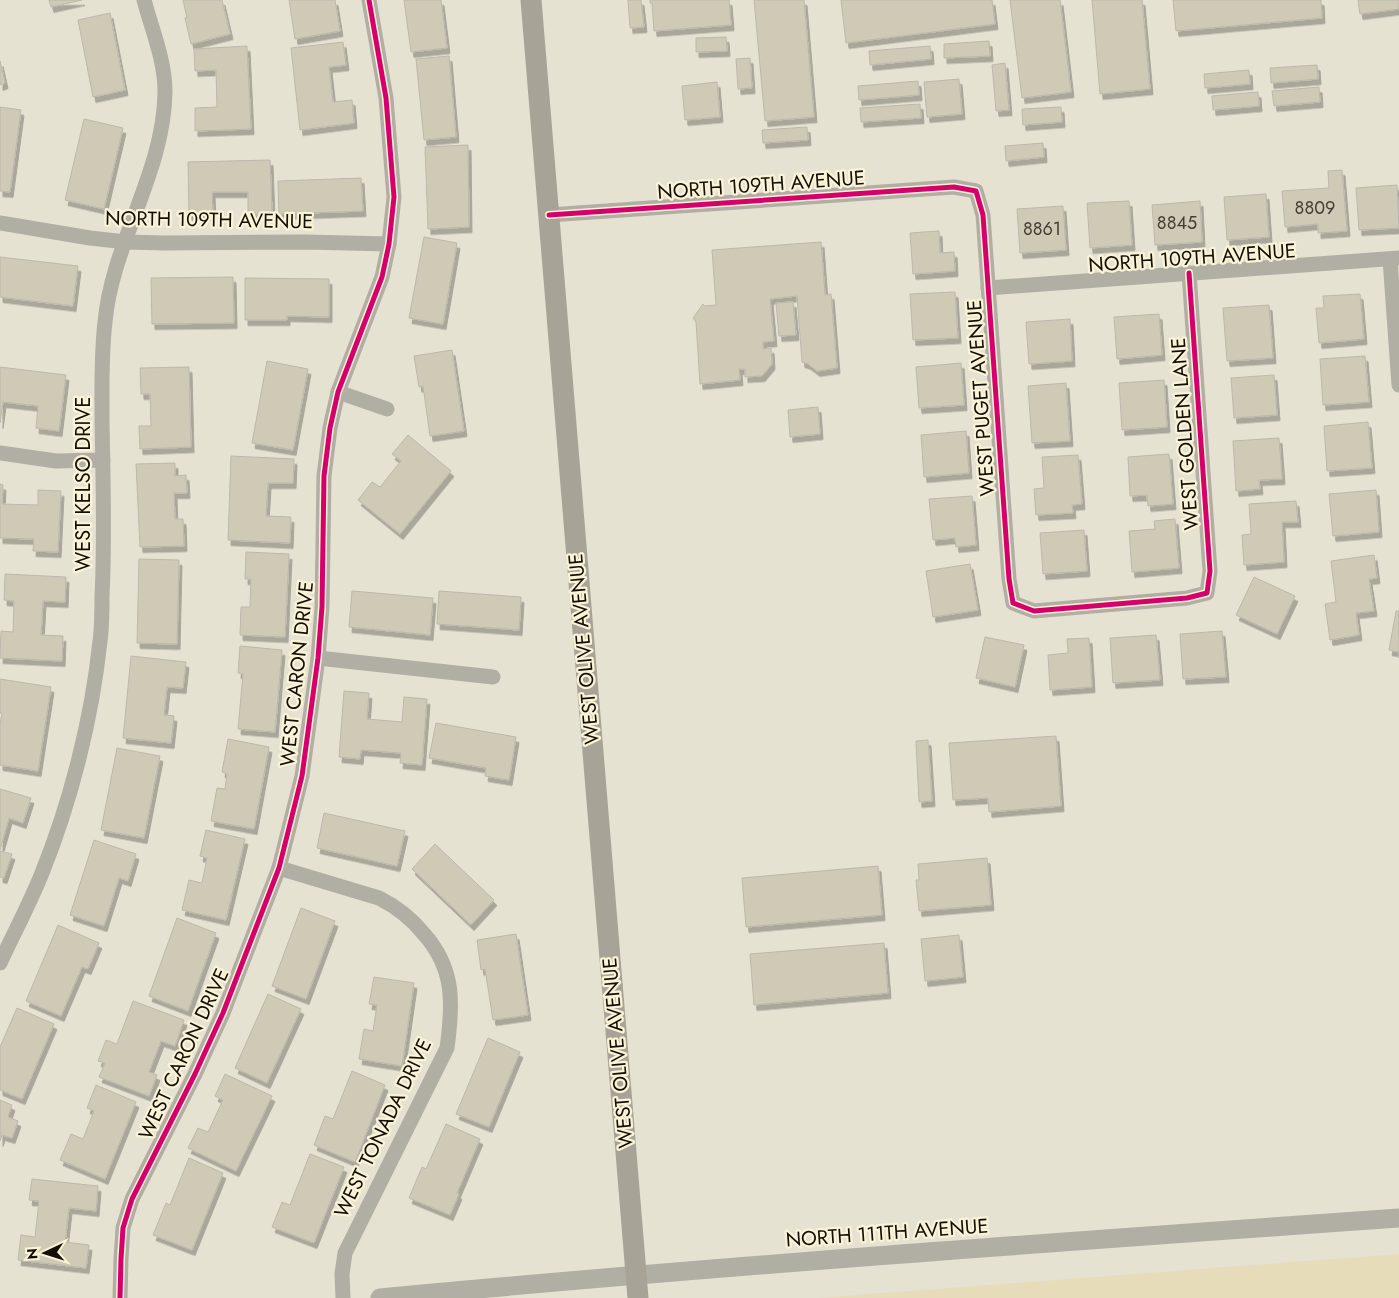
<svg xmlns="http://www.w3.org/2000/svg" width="1399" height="1298" viewBox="0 0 1399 1298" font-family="Jost,sans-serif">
  <defs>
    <filter id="shadow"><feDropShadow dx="3" dy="5.5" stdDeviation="0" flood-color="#0004"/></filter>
  </defs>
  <rect width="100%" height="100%" fill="#e6e2d2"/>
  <path fill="#e6dcba" d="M1399,1254v44h-583z"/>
  <g fill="#cfcab6" stroke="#bbb8ac" filter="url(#shadow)">
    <path d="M49,0h33l-31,7z"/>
    <path d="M183,0h39l8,34 -39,10 -6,-26h2z"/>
    <path d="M289,0h46l5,31 -45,8z"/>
    <path d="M404,0h37l6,48 -36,4z"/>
    <path d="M628,0h13l3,27 -14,1z"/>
    <path d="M650,0h79l2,25 -77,6 -2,-28h-2z"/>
    <path d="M754,0h50l10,117 -49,4z"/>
    <path d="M841,0h151l3,24 -149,19z"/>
    <path d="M1010,0h50l11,92 -49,6z"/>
    <path d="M1092,0h50l8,89 -50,5z"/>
    <path d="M1173,0h148l1,18 -146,13z"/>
    <path d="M1358,0h41v9l-39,5z"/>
    <path d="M110,13l15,77 -32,7 -15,-77z"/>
    <path d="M726,37l1,14 -31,1v-14z"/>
    <path d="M989,41l1,15 -46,2v-14z"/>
    <path d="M343,42l3,23 -17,2 4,35 19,-2 2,23 -54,7 -9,-82z"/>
    <path d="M247,46l4,83 -56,2v-23l22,-1 -1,-37 -21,1 -1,-22z"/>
    <path d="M930,46l1,13 -61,6 -1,-14z"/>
    <path d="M449,56l7,81 -32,3 -8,-81z"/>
    <path d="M750,58l2,30 -14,1 -2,-30z"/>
    <path d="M0,61l5,22 -5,2z"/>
    <path d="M1005,63l4,47 -13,1 -4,-46z"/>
    <path d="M1317,65l1,14 -47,4 -1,-15z"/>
    <path d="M1249,70l1,14 -45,4 -1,-14z"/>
    <path d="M959,79l3,35 -35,3 -3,-35z"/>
    <path d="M918,81l1,14 -60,5 -1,-14z"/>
    <path d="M717,82l3,35 -35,3 -3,-34z"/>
    <path d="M1319,87l1,15 -46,4 -2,-15z"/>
    <path d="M1258,92l1,14 -46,4 -1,-14z"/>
    <path d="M920,104l1,14 -60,4 -1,-14z"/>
    <path d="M0,107l21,3 -11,82 -10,-1z"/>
    <path d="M1061,107l1,15 -39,3 -1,-16z"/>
    <path d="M84,119l39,9 -19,81 -39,-9z"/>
    <path d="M807,127l1,13 -45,3 -1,-13z"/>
    <path d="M1043,143l1,14 -38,4 -1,-15z"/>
    <path d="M468,145l1,82 -41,2 -3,-82z"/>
    <path d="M270,160l2,54 -24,1v-23h-36l1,23h-24l-1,-53z"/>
    <path d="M1342,170l5,61 -29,2v-9l-33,3 -3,-36 47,-3 -1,-17z"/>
    <path d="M361,178l2,33 -84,3 -1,-33z"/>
    <path d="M1397,185l2,43 -40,2 -3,-42z"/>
    <path d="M1266,194l3,43 -42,3 -3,-43z"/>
    <path d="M1129,201l3,44 -42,3 -3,-45z"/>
    <path d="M1200,201l2,41 -47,3 -3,-40z"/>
    <path d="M1063,206l3,44 -46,3 -3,-44z"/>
    <path d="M939,231l1,22 14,-1 1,19 -42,3 -3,-41z"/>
    <path d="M424,237l33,6 -14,81 -34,-6z"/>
    <path d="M821,242l4,53 6,-1 6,74 -20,3 -9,-7 -6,-2 -5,-66 -27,3 4,42 -11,1v7l8,-1 1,16 -10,12 -17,1v-8h-6l1,11 -40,4 -4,-62 -3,-4 10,-14 2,2 11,-1 -4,-55z"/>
    <path d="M0,257l78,9 -5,40 -73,-9z"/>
    <path d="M233,277l1,46 -82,1 -1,-46z"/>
    <path d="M245,278l84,1v38l-42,-1v4h-42z"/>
    <path d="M955,292l3,46 -45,2 -3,-46z"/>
    <path d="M1360,294l4,45 -45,4 -3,-35h8l-1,-12z"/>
    <path d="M793,302l3,33 -17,1 -3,-33z"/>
    <path d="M1269,305l4,53 -46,3 -4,-53z"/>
    <path d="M1159,314l3,41 -45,4 -3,-42z"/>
    <path d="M1070,319l2,42 -43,3 -3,-42z"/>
    <path d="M452,350l12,81 -34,5 -7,-50 -4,1 -5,-31z"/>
    <path d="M1365,356l4,46 -46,3 -3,-46z"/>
    <path d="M267,361l41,8 -15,81 -41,-7z"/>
    <path d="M961,363l3,42 -45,3 -3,-41z"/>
    <path d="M0,367l66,8 -7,56 -23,-3 2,-22 -35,-4 -3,21z"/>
    <path d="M189,367l2,80 -51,2 -1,-23h12l-1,-32h-9l-1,-26z"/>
    <path d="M1274,375l3,40 -43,3 -3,-40z"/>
    <path d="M1164,380l3,47 -45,3 -3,-47z"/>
    <path d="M1066,383l4,58 -38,2 -4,-57z"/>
    <path d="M818,407l2,27 -30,3 -2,-27z"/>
    <path d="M1368,422l4,46 -45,3 -3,-45z"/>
    <path d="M966,431l3,42 -45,4 -3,-42z"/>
    <path d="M408,435l43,36 -51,63 -42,-34 14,-18 8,5 21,-26 -9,-7z"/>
    <path d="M1279,438l3,41 -23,1 1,9 -24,2 -3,-50z"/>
    <path d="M1169,454l4,50 -25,2 -1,-11 -17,1 -2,-39z"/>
    <path d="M1078,455l4,49 -10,1 1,8 -37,2 -2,-26 10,-1 -2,-31z"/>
    <path d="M231,456l63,3 -1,24h-25l-2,33 25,1 -1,26 -62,-3z"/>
    <path d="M175,463v13l11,-1 1,18h-13l1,26h8l1,27 -44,1 -4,-83z"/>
    <path d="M0,484l3,1 -1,19 36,1v-15l23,1 -3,61 -25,-1 1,-12 -34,-1z"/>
    <path d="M1376,490l3,42 -46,4 -4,-42z"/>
    <path d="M972,496l4,49 -20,2 -1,-9 -22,2 -4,-41z"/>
    <path d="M1296,501l2,21h-16l2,40 -40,3 -2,-30 9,-1 -2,-30z"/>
    <path d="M1175,519l4,49 -47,4 -3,-41 26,-2 -1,-8z"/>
    <path d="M1084,530l3,41 -44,3 -3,-41z"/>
    <path d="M246,552l43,2 -4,83 -45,-2 1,-28h9l1,-28h-6z"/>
    <path d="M1374,555l3,23 -8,1 5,32 -18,2 3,22 -29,5 -5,-36 11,-2 -5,-41z"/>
    <path d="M139,559l40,1 -2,84 -40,-1z"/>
    <path d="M970,564l8,46 -45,7 -7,-46z"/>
    <path d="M5,574l61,3 -1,25 -22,-1 -2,34 22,1 -1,25 -62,-3 1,-27 12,1 1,-31 -10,-1z"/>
    <path d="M1254,577l41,19 -18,38 -41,-19z"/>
    <path d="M352,591l81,7 -3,37 -81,-8z"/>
    <path d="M439,591l82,6 -2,33 -82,-6z"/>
    <path d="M1396,611h3v47v-6l-10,-2z"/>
    <path d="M1222,631l4,46 -43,2 -3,-45z"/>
    <path d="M1156,635l4,45 -47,3 -3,-45z"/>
    <path d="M985,637l39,8 -9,42 -39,-9z"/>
    <path d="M1089,638l3,49 -42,3 -2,-35 20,-2 -1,-14z"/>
    <path d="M240,646l42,4 -7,82 -37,-3 5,-55 -5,-1z"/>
    <path d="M131,656l55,6 -3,26 -16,-1 -3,28 10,1 -3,27 -48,-5z"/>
    <path d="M0,679l51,8 -13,84 -38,-6v-41l2,-11h-2z"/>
    <path d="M344,691l25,2 -2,26 35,3 2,-25 23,2 -5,66 -22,-2 1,-10 -40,-3 -1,9 -21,-2z"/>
    <path d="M436,723l80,14 -7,43 -24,-4 1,-8 -57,-10z"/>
    <path d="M1056,736l5,70 -72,6 -1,-14 -35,2 -4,-57z"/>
    <path d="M228,739l41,8 -15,82 -43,-8 6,-33 8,1 2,-15 -5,-2z"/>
    <path d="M928,740l4,61 -13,1 -3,-61z"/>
    <path d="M117,748l43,8 -16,82 -43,-8z"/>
    <path d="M0,789l31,9 -8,25 -14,-5 -9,32z"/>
    <path d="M324,813l81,18 -8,35 -80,-18z"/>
    <path d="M206,830l39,9 -19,81 -44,-10 7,-30 13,3 5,-25 -7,-2z"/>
    <path d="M94,840l42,14 -8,27 -9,-3 -15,48 -34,-11z"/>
    <path d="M435,844l59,56 -23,25 -59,-56z"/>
    <path d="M0,851l12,3 -8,24 -4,-1z"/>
    <path d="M987,858l4,47 -72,6 -3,-31h3l-1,-16z"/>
    <path d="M878,866l4,49 -136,12 -4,-49z"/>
    <path d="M301,908l34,13 -29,78 -34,-13z"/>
    <path d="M177,918l39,15 -28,78 -39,-15z"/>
    <path d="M58,925l41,18 -11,26 -6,-2 -21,49 -35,-15z"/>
    <path d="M516,934l12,81 -35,5 -8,-51 -4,1 -4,-30z"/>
    <path d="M959,935l4,42 -38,4 -4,-42z"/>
    <path d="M884,943l4,50 -134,12 -4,-51z"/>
    <path d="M374,977l40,6 -12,83 -43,-7 5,-30 9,2 4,-26 -8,-1z"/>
    <path d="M268,994l33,15 -34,74 -32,-15z"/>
    <path d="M133,1001l51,19 -9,26 -14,-5 -12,31 8,3 -8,21 -50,-19 6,-14 -7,-2 8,-21 11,4z"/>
    <path d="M17,1008l37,16 -32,75 -22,-9v-43z"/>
    <path d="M488,1038l32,14 -31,75 -33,-13z"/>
    <path d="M352,1071l33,14 -30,77 -41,-17 11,-29 8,3z"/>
    <path d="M225,1074l47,22 -36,75 -48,-23 10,-20 10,4 15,-32 -8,-4z"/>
    <path d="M96,1085l40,17 -31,77 -45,-19 11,-26 12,5 11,-28 -7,-3z"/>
    <path d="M0,1100l12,5 -4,12 10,4 -6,17 -10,-3 -2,6z"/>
    <path d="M446,1124l34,15 -23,54 2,1 -9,21 -41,-17 13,-31 4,2z"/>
    <path d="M310,1154l34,13 -30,76 -42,-16 10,-25 8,3z"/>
    <path d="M189,1158l34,15 -31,77 -39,-15 13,-32 4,2z"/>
    <path d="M32,1179l66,7 -2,25 -27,-3 -4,34 24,3 -3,23 -68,-8 3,-25 14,2 4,-36 -10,-1z"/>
  </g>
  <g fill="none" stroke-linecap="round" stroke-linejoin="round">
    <g stroke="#b1aea4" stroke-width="15">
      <path d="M549,215l405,-28 22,4 7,24 26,364 4,24 21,8 153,-13 20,-5 3,-22 -21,-298"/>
      <path d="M0,223l90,15 36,4 39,1 141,-1 83,2"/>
      <path d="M1390,259l9,126"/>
      <path d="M988,288l411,-30"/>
      <path d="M338,392l49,17"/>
      <path d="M0,453l56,8 47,-1"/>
      <path d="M318,658l175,19"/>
      <path d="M279,868l100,30c18,9 32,20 45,36 31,35 29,70 23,114l-102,205 -3,21 1,24"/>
      <path d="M0,963c14,-30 30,-60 42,-90 29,-72 50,-155 58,-232 2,-14 2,-30 2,-45 3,-58 1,-116 0,-174 0,-33 -1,-66 3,-100 7,-79 59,-149 60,-230 0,-32 -13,-62 -21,-92"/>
      <path d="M120,1298l1,-39 2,-31 9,-29 63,-125 28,-61 56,-145 23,-92 16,-118 4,-51 2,-131 6,-48 8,-36 44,-115 7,-33 5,-47 -8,-99 -17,-98"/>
    </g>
    <path stroke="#b1aea4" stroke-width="19" d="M380,1298c339,-32 679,-56 1019,-80"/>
    <path stroke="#a7a497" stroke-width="21" d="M531,0l107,1298"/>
    <defs>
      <g id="cycleway">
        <path d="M549,215l405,-28 22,4 7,24 26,364 4,24 21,8 153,-13 20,-5 3,-22 -21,-298"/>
        <path d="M120,1298l1,-39 2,-31 9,-29 63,-125 28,-61 56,-145 23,-92 16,-118 4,-51 2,-131 6,-48 8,-36 44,-115 7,-33 5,-47 -8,-99 -17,-98"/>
      </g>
    </defs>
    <use href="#cycleway" stroke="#fbf3d7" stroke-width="8"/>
    <use href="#cycleway" stroke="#d6006c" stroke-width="5"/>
  </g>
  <g text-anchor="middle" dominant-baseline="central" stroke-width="4.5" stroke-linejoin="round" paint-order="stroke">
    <g font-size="18" fill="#413e32">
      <text x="1315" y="208">8809</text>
      <text x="1177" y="223">8845</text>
      <text x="1042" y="229">8861</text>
    </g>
    <g font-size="20" fill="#120f06" stroke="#fbf3d7">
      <text transform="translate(761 185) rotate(-4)">NORTH 109TH AVENUE</text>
      <text transform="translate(209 220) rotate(1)">NORTH 109TH AVENUE</text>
      <text transform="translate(1192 258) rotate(-4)">NORTH 109TH AVENUE</text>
      <text transform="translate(981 398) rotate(-94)">WEST PUGET AVENUE</text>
      <text transform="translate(1185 434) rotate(-94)">WEST GOLDEN LANE</text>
      <text transform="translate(83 484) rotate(-90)">WEST KELSO DRIVE</text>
      <text transform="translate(584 649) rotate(-95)">WEST OLIVE AVENUE</text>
      <text transform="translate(297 674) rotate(-84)">WEST CARON DRIVE</text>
      <text transform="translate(618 1053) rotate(-95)">WEST OLIVE AVENUE</text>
      <text transform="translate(184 1054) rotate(-65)">WEST CARON DRIVE</text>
      <text transform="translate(383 1128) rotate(-64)">WEST TONADA DRIVE</text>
      <text transform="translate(887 1233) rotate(-4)">NORTH 111TH AVENUE</text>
    </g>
  </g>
  <g transform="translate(45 1253) rotate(266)" stroke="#fbf3d7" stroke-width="4" paint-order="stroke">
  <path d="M0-4L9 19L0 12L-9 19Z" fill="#120f06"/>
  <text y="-8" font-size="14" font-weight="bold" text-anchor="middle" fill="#120f06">N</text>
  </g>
</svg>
